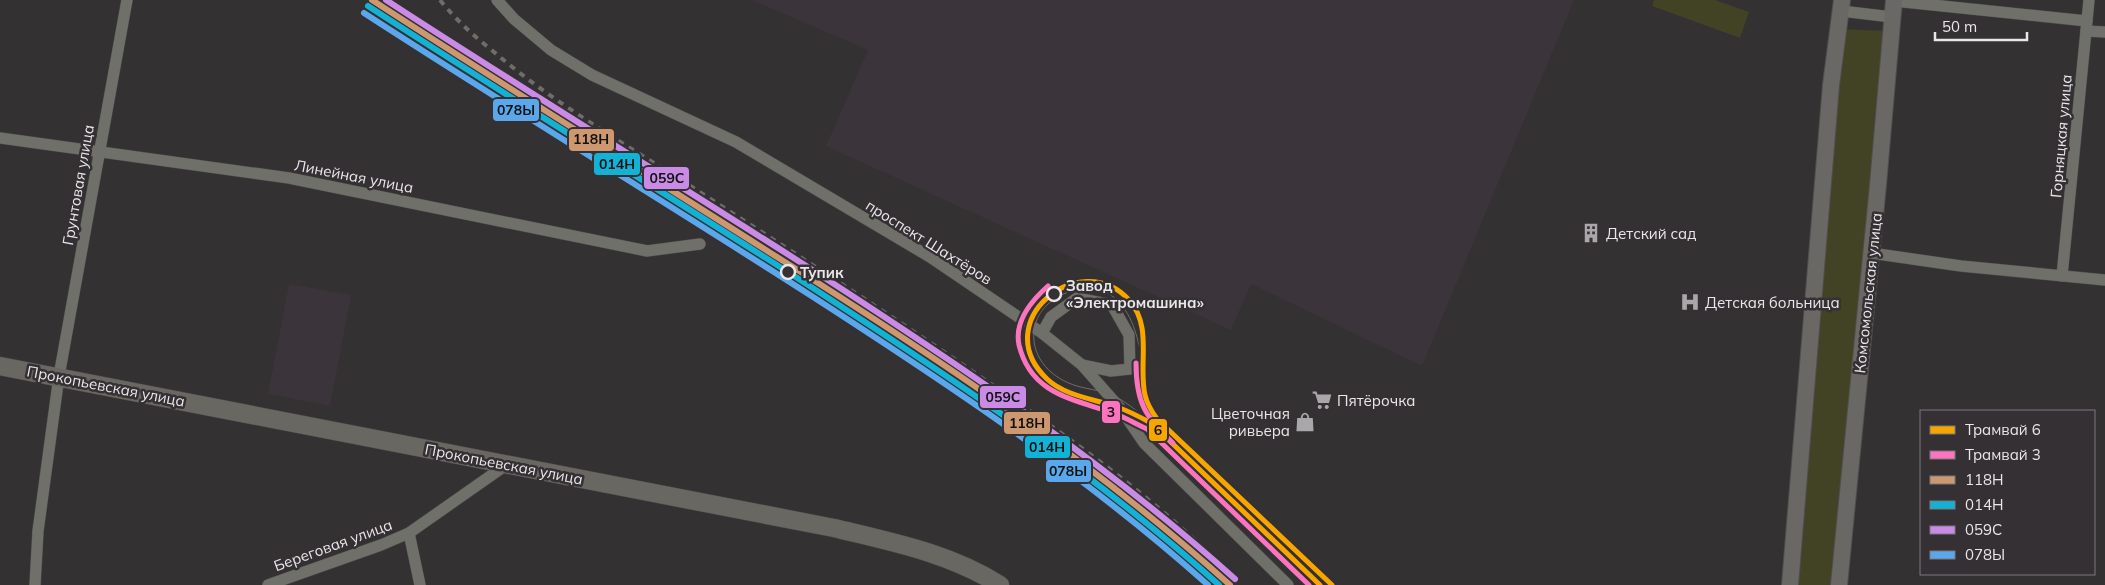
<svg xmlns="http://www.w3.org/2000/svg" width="2105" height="585" viewBox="0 0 2105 585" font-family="Mulish,sans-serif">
  <rect width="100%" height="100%" fill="#333132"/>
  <g fill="#3c343b">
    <path d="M752,0h822l-152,366 -171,-82 -20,46 -405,-184 42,-96z"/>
    <path d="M289,284l62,11 -21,111 -62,-12z"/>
  </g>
  <g fill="#424324">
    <path d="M1654,0h61l34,12 -9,26 -88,-32z"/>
    <path d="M1840,29l46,2 -54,554h-35z"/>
  </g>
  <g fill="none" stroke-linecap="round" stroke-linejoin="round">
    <defs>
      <g id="street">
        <path d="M497,0l17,19 37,31 41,25 144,67 194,115 112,76 40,32 38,43 24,35 144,142"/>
        <path d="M1894,1l193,20"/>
        <path d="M1841,11l51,6"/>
        <path d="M2086,31l19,1"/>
        <path d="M0,138l289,40 358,73 53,-7"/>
        <path d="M1871,253l90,13 144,14"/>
        <path d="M2062,276l27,-276"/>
        <path d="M1042,333l9,-16 26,-19 35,7 17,30 1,34 -19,2 -29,-6"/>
        <path d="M409,533l11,52"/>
        <path d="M35,585l3,-54 21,-155 68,-376"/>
        <path d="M268,585l113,-40 28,-12 97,-68"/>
      </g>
      <g id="secondary">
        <path d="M1790,585l41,-500 11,-85"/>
        <path d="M1839,585l39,-400 16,-185"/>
      </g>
      <path id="primary" d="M0,366l834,162c58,14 115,25 166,57"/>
    </defs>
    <use href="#street" stroke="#504e4f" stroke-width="12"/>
    <use href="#secondary" stroke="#504e4f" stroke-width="18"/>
    <use href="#primary" stroke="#504e4f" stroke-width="19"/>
    <use href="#street" stroke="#70706b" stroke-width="11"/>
    <use href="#secondary" stroke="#6a6865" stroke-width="16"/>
    <use href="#primary" stroke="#686762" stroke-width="18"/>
    <path stroke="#6e6d6a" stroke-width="1" d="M1143,363c-5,-23 -9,-46 -26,-63 -26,-25 -80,-5 -83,31 -3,28 19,48 43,55 10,3 21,4 30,7 17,6 31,19 44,30"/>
    <path stroke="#6e6d6a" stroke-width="4" stroke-dasharray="6 6" stroke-linecap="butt" d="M440,0c16,20 34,36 54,52 61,52 131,92 198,135 99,64 199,128 296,195 89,61 179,125 253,203"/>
    <defs>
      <path id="rail-1" d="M372,0c131,85 265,168 397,252 161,101 319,205 461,333"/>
      <path id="rail-2" d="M368,6c145,94 292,184 437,277 144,93 286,187 414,302"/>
      <path id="rail-3" d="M386,0c141,92 286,180 428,271 147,95 291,191 421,308"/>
      <path id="rail-4" d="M364,13c148,96 298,187 446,282 138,89 275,180 398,290"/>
    </defs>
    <use href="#rail-1" stroke="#343033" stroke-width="10"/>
    <use href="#rail-2" stroke="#343033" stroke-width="10"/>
    <use href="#rail-3" stroke="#343033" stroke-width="10"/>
    <use href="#rail-4" stroke="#343033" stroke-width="10"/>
    <use href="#rail-1" stroke="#cd976f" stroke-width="6"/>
    <use href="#rail-2" stroke="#13b2d5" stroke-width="6"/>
    <use href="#rail-3" stroke="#ca8be6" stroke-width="6"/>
    <use href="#rail-4" stroke="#5aa8eb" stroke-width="6"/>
    <defs>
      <path id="tram-1" d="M1320,585l-169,-162c-11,-6 -22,-12 -34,-16 -23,-8 -52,-11 -70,-28 -60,-57 33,-133 82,-79 24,26 9,65 16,95 2,9 7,17 12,24l175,166"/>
      <g id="tram-2">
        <path d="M1048,286c-17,15 -34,35 -29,59 12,50 55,54 97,69 10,4 20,10 31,15l162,156"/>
        <path d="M1136,363c0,39 9,54 37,80"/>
      </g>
    </defs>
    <use href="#tram-1" stroke="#343033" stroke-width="9"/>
    <use href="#tram-2" stroke="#343033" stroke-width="9"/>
    <use href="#tram-1" stroke="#f7a600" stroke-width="5"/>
    <use href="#tram-2" stroke="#fc73be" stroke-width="5"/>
  </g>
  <defs>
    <symbol id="building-bare" viewBox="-9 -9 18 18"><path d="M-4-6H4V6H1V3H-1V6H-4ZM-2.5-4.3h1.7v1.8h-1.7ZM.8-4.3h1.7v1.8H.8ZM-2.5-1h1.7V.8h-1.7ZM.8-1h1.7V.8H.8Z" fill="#a9a7a9" stroke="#343033" stroke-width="2.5" paint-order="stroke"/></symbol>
    <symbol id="hospital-bare" viewBox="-9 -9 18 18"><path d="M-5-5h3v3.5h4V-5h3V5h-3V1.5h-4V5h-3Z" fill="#a9a7a9" stroke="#343033" stroke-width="2.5" paint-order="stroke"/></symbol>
    <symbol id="supermarket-bare" viewBox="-9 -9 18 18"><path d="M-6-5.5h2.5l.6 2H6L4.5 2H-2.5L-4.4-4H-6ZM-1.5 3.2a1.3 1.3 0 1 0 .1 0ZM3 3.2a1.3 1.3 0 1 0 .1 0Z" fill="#a9a7a9" stroke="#343033" stroke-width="2.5" paint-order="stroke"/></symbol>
    <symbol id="shop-bare" viewBox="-9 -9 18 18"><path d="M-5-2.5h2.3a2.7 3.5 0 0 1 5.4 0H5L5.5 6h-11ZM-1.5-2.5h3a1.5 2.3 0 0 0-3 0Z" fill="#a9a7a9" stroke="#343033" stroke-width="2.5" paint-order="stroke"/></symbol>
  </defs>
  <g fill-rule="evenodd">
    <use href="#building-bare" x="1577" y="219" width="28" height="28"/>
    <use href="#hospital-bare" x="1676" y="288" width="28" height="28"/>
    <use href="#supermarket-bare" x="1308" y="386" width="28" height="28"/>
    <use href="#shop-bare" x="1291" y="408" width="28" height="28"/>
  </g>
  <g fill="#343033" stroke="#e9e7e9" stroke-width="2.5">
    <circle cx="788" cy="272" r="7"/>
    <circle cx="1054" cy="294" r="7"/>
  </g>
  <g text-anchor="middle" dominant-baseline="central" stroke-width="5" stroke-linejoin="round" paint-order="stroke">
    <g font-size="15" fill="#e9e7e9" stroke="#343033">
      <text transform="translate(2061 136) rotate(-85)">Горняцкая улица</text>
      <text transform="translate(354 176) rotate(11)">Линейная улица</text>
      <text transform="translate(78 185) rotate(-80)">Грунтовая улица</text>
      <text transform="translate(929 242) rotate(32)">проспект Шахтёров</text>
      <text transform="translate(1868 293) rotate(-84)">Комсомольская улица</text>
      <text transform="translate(106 386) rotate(11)">Прокопьевская улица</text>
      <text transform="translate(504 464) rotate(11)">Прокопьевская улица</text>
      <text transform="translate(333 545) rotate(-20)">Береговая улица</text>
    </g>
    <g font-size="15" fill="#e9e7e9" stroke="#343033" text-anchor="start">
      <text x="1606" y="233">Детский сад</text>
      <text x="1705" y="302">Детская больница</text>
      <text x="1337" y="400">Пятёрочка</text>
      <text x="1290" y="413" text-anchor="end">Цветочная<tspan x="1290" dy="17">ривьера</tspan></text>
    </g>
    <g font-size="15" font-weight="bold" fill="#e9e7e9" stroke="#343033" text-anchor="start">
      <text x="800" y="272">Тупик</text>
      <text x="1066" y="285">Завод<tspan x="1066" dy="17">«Электромашина»</tspan></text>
    </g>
  </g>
  <g stroke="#343033" stroke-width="2">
    <rect x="492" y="98" width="48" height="24" rx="5" fill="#5aa8eb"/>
    <rect x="568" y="128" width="47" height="24" rx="5" fill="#cd976f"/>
    <rect x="593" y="152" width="48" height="24" rx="5" fill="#13b2d5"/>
    <rect x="643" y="166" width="47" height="24" rx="5" fill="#ca8be6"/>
    <rect x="979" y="385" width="48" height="24" rx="5" fill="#ca8be6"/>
    <rect x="1101" y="400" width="20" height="24" rx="5" fill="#fc73be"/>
    <rect x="1003" y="411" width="48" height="24" rx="5" fill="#cd976f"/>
    <rect x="1148" y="418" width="20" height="24" rx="5" fill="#f7a600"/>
    <rect x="1024" y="435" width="47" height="24" rx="5" fill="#13b2d5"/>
    <rect x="1045" y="459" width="47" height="24" rx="5" fill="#5aa8eb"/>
  </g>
  <g font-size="14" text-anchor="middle" font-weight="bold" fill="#111">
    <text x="516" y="115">078Ы</text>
    <text x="591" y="144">118Н</text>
    <text x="617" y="169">014Н</text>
    <text x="667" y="183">059С</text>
    <text x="1003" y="402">059С</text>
    <text x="1111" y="417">3</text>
    <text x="1027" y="428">118Н</text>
    <text x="1158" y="435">6</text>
    <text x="1047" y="452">014Н</text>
    <text x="1068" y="476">078Ы</text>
  </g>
  <rect x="1920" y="410" width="175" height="165" fill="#343033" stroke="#7c797c"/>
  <rect x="1930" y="426" width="25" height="8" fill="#f7a600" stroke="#7c797c"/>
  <text x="1965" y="435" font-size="15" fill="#e9e7e9">Трамвай 6</text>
  <rect x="1930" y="451" width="25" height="8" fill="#fc73be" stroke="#7c797c"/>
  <text x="1965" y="460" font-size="15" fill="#e9e7e9">Трамвай 3</text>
  <rect x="1930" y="476" width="25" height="8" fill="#cd976f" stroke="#7c797c"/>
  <text x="1965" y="485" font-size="15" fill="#e9e7e9">118Н</text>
  <rect x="1930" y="501" width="25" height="8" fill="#13b2d5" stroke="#7c797c"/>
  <text x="1965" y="510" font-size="15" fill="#e9e7e9">014Н</text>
  <rect x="1930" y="526" width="25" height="8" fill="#ca8be6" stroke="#7c797c"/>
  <text x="1965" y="535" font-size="15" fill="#e9e7e9">059С</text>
  <rect x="1930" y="551" width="25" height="8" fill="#5aa8eb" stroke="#7c797c"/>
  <text x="1965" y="560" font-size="15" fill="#e9e7e9">078Ы</text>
  <path d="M1935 32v8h92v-8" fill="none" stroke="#e9e7e9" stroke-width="2.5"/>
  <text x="1942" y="32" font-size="15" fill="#e9e7e9" stroke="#343033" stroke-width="4" paint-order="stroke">50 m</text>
</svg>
